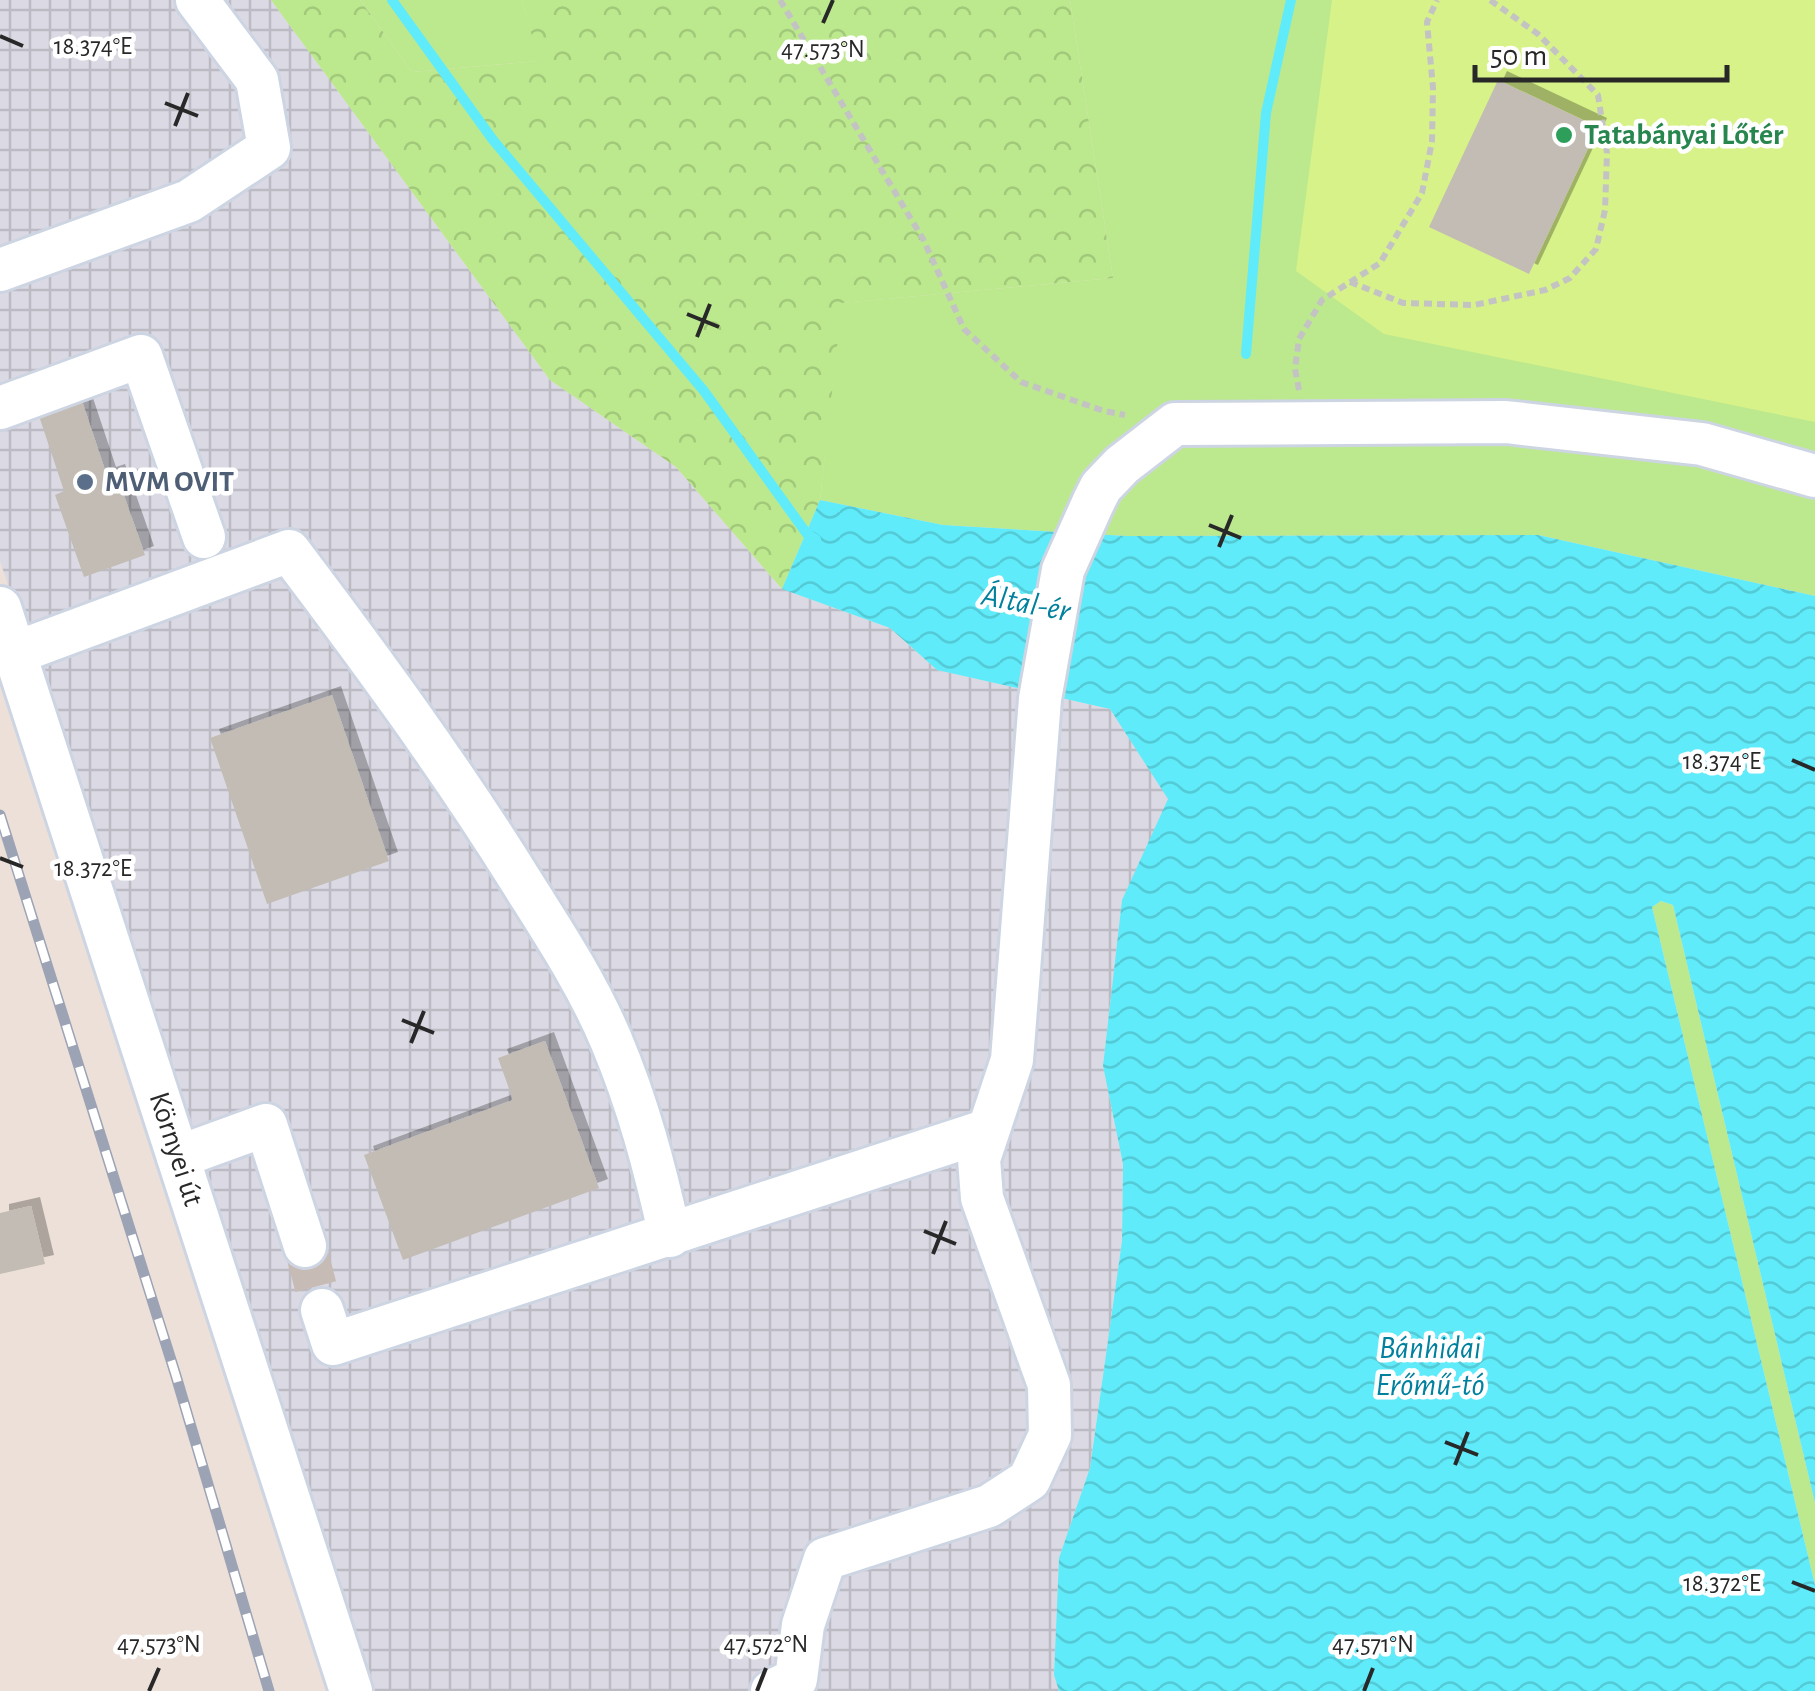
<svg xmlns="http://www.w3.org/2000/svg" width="1815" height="1691" viewBox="0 0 1815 1691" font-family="'Alegreya Sans',sans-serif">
  <defs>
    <pattern id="industrial-grid" width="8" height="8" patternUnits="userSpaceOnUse" patternTransform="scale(2.5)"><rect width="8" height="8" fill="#dbdae4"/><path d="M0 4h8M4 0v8" fill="none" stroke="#bcbbc4"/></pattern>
    <pattern id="forest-crowns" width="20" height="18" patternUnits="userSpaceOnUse" patternTransform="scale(2.5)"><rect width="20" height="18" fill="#bce98e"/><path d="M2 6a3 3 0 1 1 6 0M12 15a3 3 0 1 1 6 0" fill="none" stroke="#a2c87a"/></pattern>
    <pattern id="water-waves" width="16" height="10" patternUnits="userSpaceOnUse" patternTransform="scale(2.5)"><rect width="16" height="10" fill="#5febfa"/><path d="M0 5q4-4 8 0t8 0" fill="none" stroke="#53cad6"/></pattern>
    <filter id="shadow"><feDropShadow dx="9" dy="-9" stdDeviation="0" flood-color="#0004"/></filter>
  </defs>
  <rect width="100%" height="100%" fill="#ede0d8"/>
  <path fill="url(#industrial-grid)" d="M0,0h271l279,380 126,87 106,122 108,39 47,42 173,39 59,90 -47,101 -19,166 20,98 -1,77 -32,227 -31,90 -5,117 5,16h-684l-375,-1130z"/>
  <g fill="#bce98e">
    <path d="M360,0h162l18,61 -128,11z"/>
    <path d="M1070,0h290l455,399v197l-277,-61 -412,1 -183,-11 -123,-25 21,-197 272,-25z"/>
    <path d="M1661,901l12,4 142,598v82l-163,-678z"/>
  </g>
  <path fill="url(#forest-crowns)" d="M271,0h89l52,72 127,-11 -17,-61h548l43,278 -271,25 -22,197 -38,89 -106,-122 -126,-87z"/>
  <path fill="#d7f289" d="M1332,0h483v422l-431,-88 -88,-63z"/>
  <path fill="url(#water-waves)" d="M820,500l123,25 183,11 412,-1 277,61v907l-142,-598 -12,-4 -9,6 163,678v106h-756l-5,-16 5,-117 31,-90 32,-227 1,-77 -20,-98 19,-166 46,-101 -58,-90 -173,-39 -47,-42 -108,-39z"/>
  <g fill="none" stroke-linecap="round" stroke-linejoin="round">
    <g stroke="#5febfa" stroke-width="10">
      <path d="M392,0l101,140 211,251 103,143 9,5"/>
      <path d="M1246,354l20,-241 25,-113"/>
    </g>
  </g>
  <g fill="#c3bcb4" filter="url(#shadow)">
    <path d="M1498,80l100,47 -69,147 -100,-47z"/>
    <path d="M80,395l27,81 9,-3 29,82 -61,22 -29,-82 9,-4 -27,-81z"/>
    <path d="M332,695l57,166 -122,43 -57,-166z"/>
    <path d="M545,1041l54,147 -196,72 -39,-105 149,-55 -15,-42z"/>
    <path d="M31,1206l14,58 -45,10v-61z"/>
  </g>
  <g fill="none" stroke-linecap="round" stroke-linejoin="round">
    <path stroke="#c6bbb5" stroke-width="42" stroke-dasharray="42 21" stroke-linecap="butt" d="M305,1246l17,64"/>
    <defs>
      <g id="minor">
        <path d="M0,270l189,-69 80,-53 -12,-68 -60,-80"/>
        <path d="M0,408l141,-52 63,181"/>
        <path d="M0,608l351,1083"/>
        <path d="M15,653l274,-102c81,107 161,216 232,330 32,51 66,102 90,159 27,64 44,128 59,196"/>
        <path d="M178,1157l88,-32 39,121"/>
        <path d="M322,1310l11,34 655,-214"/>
        <path d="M772,1691l24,-12 7,-54 22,-66 164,-53 40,-26 21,-45 -1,-50 -67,-187 -3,-39 33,-99 28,-361 23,-129 30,-67 8,-16 21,-22 53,-41 331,-2 196,22 113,32"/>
      </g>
    </defs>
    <use href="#minor" stroke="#cdd5e3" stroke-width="48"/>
    <g stroke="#c3c3c3" stroke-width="6" stroke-dasharray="8 5" stroke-linecap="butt">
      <path d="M780,0l143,239 41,90 57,53 83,29 21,4"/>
      <path d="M1350,282l53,21 71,2 71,-15 25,-12 26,-29 9,-39 2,-57 -9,-58 -60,-61 -48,-34"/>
      <path d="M1299,390l-4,-21 4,-30 23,-39 58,-37 42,-70 10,-52 1,-53 -6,-66 10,-22"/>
    </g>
    <use href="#minor" stroke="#fff" stroke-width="42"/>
    <defs>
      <path id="rail" d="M0,815l176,561 93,315"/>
    </defs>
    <use href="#rail" stroke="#9ba3b5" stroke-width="11"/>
    <use href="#rail" stroke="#fff" stroke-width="8" stroke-dasharray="22" stroke-linecap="butt"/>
  </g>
  <path fill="none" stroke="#282828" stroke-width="4" d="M823,23l10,-23M0,36l23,10M165,103l33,13M175,126l13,-33M687,314l32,13M697,337l13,-33M1209,525l32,13M1219,547l13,-32M1792,760l23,10M0,858l23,9M402,1020l32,13M411,1043l13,-32M924,1231l32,13M933,1254l13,-33M1445,1442l33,13M1455,1465l13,-33M1792,1582l23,9M149,1691l10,-23M757,1691l9,-23M1364,1691l9,-23"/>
  <circle fill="#2e9e5b" stroke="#fff" stroke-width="4" cx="1564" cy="135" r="10"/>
  <circle fill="#5c6f8a" stroke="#fff" stroke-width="4" cx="85" cy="482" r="10"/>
  <g text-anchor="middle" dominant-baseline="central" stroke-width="9" stroke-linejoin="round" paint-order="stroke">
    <g font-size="30" font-weight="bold" fill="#27864d" stroke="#fff" text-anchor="start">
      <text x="1584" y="135">Tatabányai Lőtér</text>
    </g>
    <g font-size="30" font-weight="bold" fill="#4e5e75" stroke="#fff" text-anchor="start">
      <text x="105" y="482">MVM OVIT</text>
    </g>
    <g font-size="30" fill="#282828" stroke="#fff">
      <text transform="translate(176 1149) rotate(72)">Környei út</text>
    </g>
    <g font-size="32" font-style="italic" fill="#01819d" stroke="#fff">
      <text transform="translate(1026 603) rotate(11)">Által-ér</text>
      <text x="1430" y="1348">Bánhidai<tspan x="1430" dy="37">Erőmű-tó</tspan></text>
    </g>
  </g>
  <g font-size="25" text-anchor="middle" fill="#282828" stroke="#fff" stroke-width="9" stroke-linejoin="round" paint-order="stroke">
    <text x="93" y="54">18.374°E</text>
    <text x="823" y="57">47.573°N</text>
    <text x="1722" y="769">18.374°E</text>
    <text x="93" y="876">18.372°E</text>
    <text x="1722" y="1591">18.372°E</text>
    <text x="159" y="1652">47.573°N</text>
    <text x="766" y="1652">47.572°N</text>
    <text x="1373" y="1652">47.571°N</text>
  </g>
  <path d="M1475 65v15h252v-15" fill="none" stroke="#282828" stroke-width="5"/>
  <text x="1490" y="65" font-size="30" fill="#282828" stroke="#ffffff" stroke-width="8" paint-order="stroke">50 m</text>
</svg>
